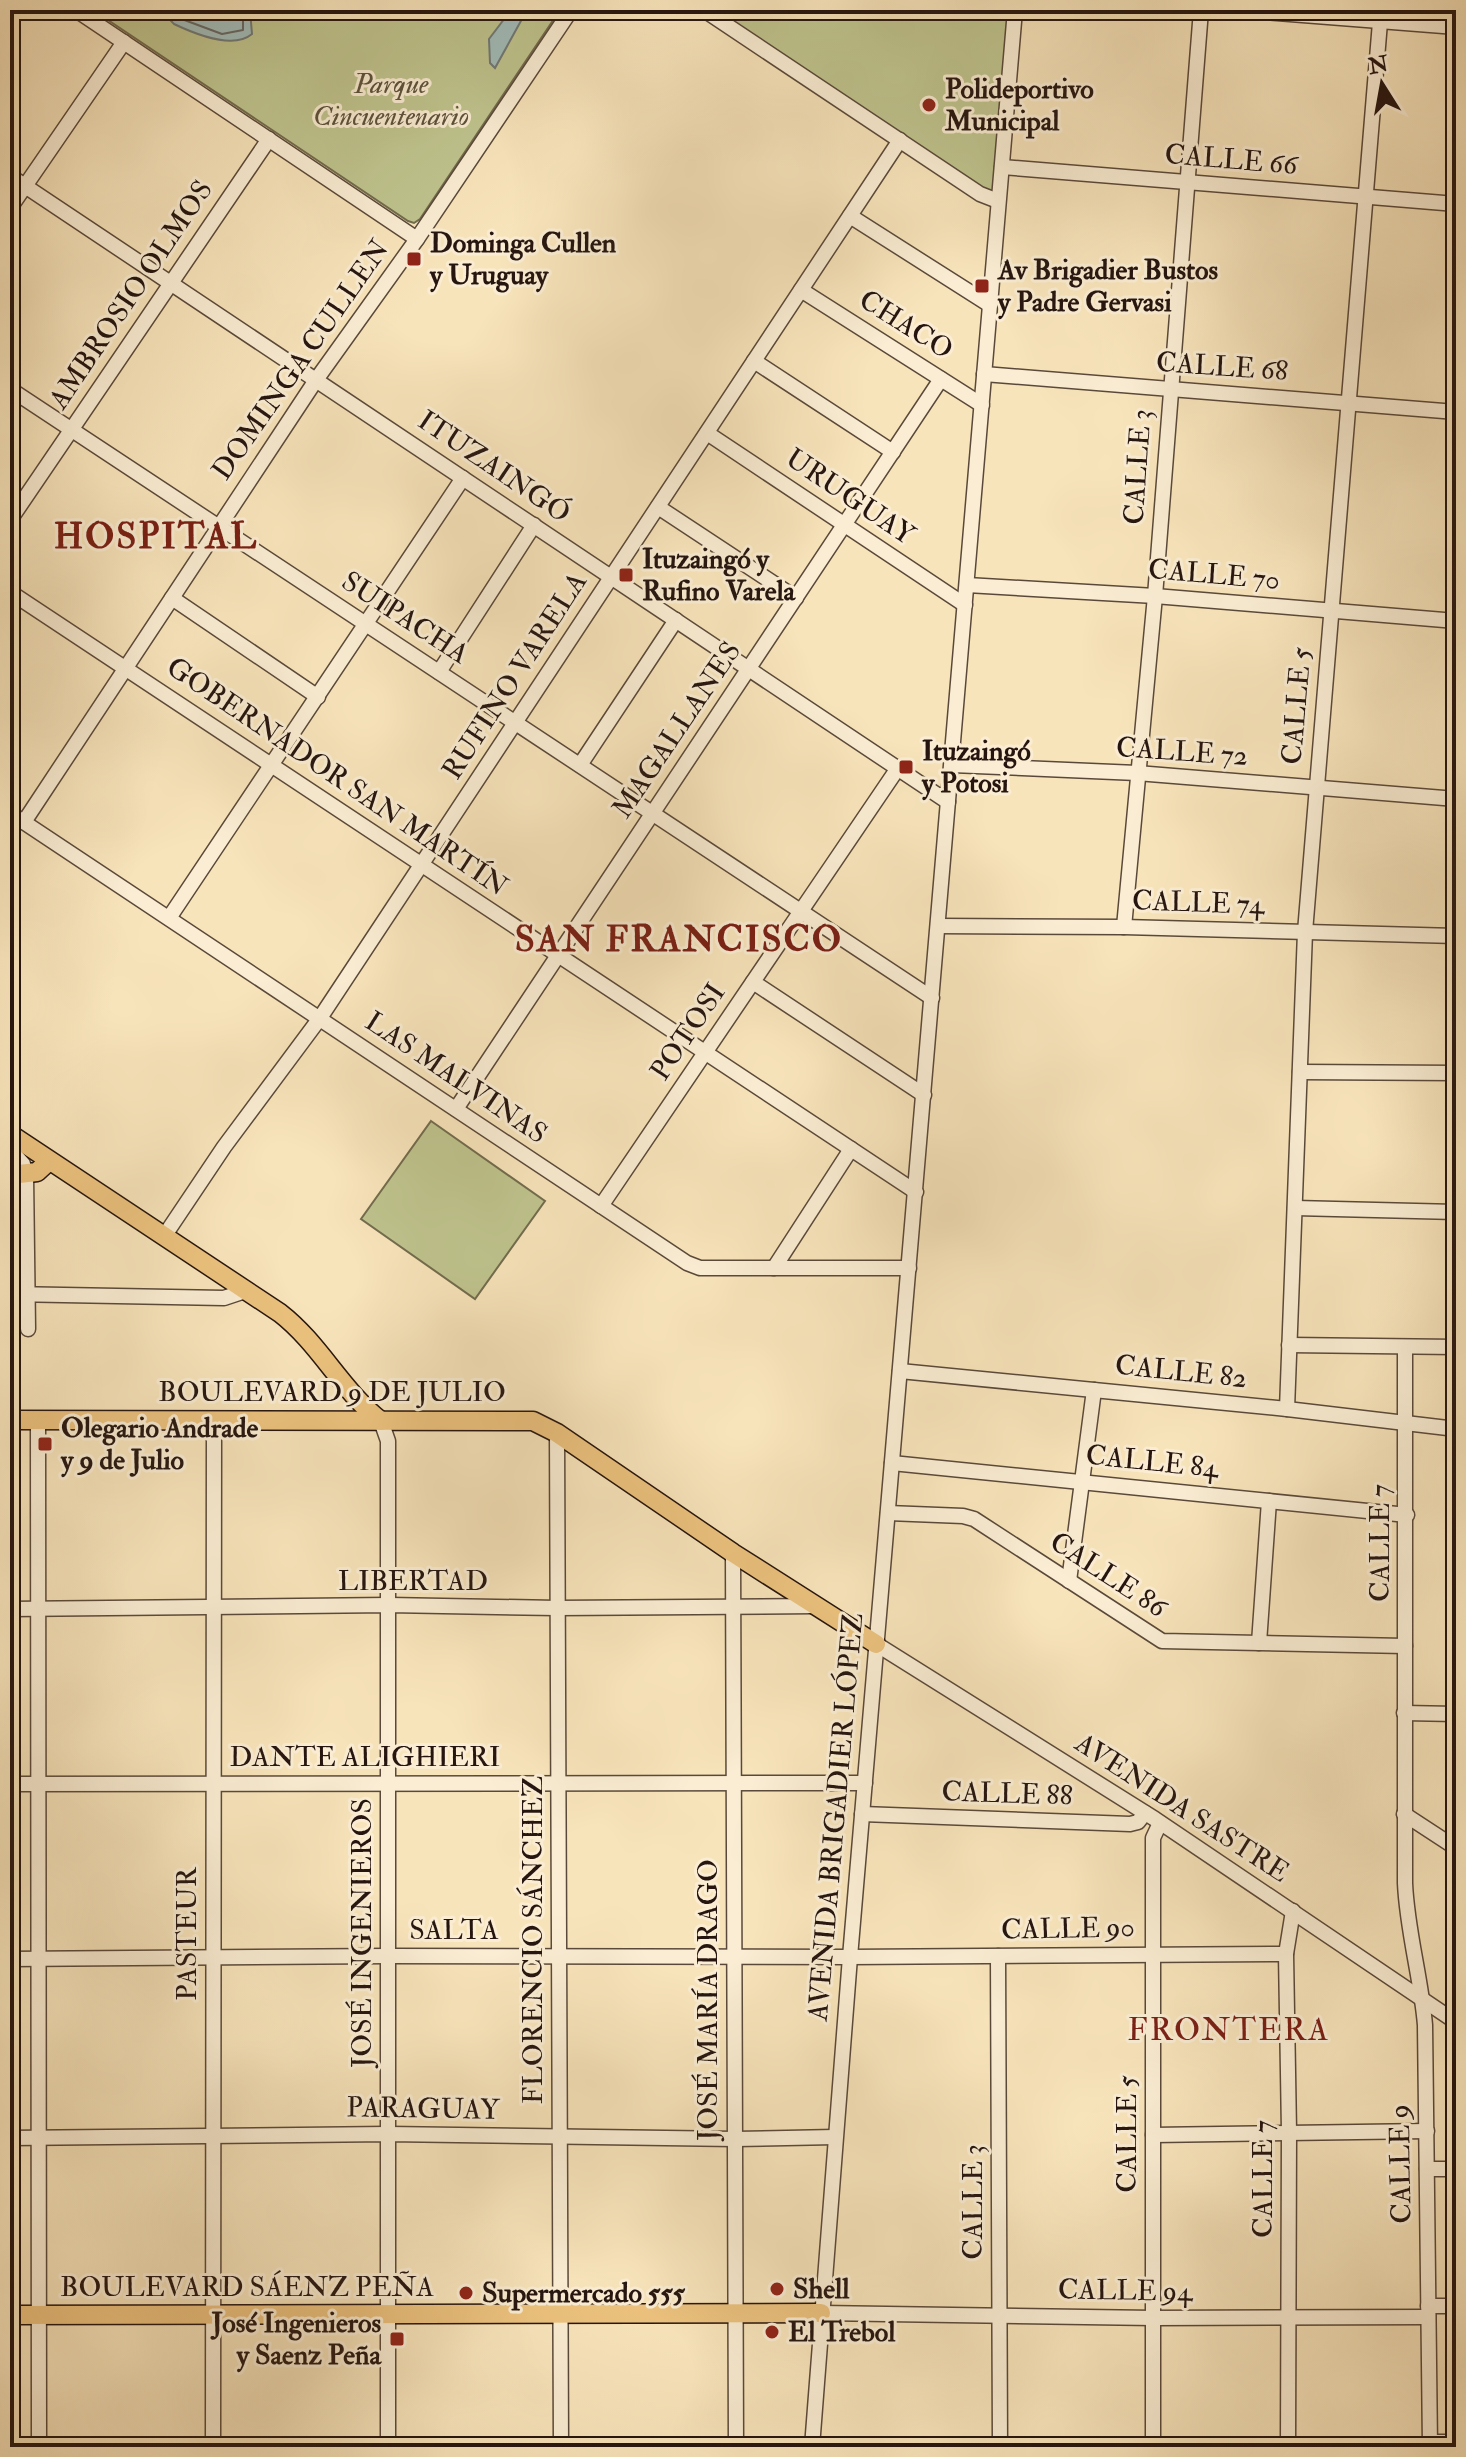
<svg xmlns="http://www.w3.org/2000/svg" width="1466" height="2457" viewBox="0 0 1466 2457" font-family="'IM FELL Double Pica',serif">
  <rect width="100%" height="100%" fill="#f8e4bb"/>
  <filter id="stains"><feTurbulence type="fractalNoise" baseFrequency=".0025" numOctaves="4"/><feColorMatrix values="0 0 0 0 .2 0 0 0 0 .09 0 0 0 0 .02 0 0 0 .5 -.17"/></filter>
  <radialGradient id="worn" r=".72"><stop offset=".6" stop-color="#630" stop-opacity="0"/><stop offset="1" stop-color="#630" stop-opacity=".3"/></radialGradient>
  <g fill="#bfc48e" stroke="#726c4e" stroke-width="2">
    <path d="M93,10h467l-140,209 -6,4 -6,-2z"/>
    <path d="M706,10h309l-17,191z"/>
    <path d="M431,1121l114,80 -70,98 -114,-80z"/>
  </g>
  <g fill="#a1bcba" stroke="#707976" stroke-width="2">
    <path d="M171,10h79l2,24c-19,16 -57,0 -78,-10l-4,-4z"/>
    <path d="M511,10h16l-32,58 -5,-5 -1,-24z"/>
  </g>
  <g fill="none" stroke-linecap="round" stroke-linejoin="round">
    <path stroke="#646864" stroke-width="2" d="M177,10l2,8 43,16 21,-4v-20"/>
    <defs>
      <g id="minor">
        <path d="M76,10l341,229"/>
        <path d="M704,10l276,184 18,7"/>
        <path d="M1239,10l217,17"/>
        <path d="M1002,167l454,37"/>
        <path d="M10,176l938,626"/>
        <path d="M10,208l114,-166"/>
        <path d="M850,216l140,89"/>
        <path d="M801,290l181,115"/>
        <path d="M754,361l139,91"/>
        <path d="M984,374l472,38"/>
        <path d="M10,389l922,609"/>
        <path d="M707,433l258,172"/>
        <path d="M658,507l138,91"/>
        <path d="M10,520l259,-381"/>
        <path d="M967,585l188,11 301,25"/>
        <path d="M10,592l906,600"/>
        <path d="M172,598l146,99"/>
        <path d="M439,672l95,-147"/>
        <path d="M580,765l96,-145"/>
        <path d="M952,765l185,8 319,26"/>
        <path d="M10,813l677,450 13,5h209"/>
        <path d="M24,822l292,-442 101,-141 154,-229"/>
        <path d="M169,918l294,-440"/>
        <path d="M938,926l186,1 332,9"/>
        <path d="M1124,927l31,-331 46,-586"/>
        <path d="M753,982l171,113"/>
        <path d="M1300,1072l156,1"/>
        <path d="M456,1109l485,-730"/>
        <path d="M14,1154l9,10 3,11 2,154"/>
        <path d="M601,1206l297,-438"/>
        <path d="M1295,1208l161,4"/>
        <path d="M165,1235l59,-88 96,-129 580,-878"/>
        <path d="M774,1268l77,-119"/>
        <path d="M10,1294l214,4 24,-8"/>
        <path d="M1289,1345l167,2"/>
        <path d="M1405,1347v536c2,48 16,94 20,142l5,422"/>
        <path d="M900,1371l387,38 169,20"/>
        <path d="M1287,1409l18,-477 76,-922"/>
        <path d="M38,1420l1,1027"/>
        <path d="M381,1421l7,20v1006"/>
        <path d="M557,1433l4,1014"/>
        <path d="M892,1463l515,52"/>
        <path d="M888,1513l75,3 11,3 188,122 243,5"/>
        <path d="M733,1553l3,894"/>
        <path d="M1069,1581l25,-191"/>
        <path d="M10,1609l379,-4 168,3 259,-2"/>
        <path d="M1259,1643l10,-142"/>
        <path d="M876,1644l279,175 301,203"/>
        <path d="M1404,1713l52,1"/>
        <path d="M10,1784l855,-1"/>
        <path d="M862,1814l268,10 8,-2 7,-9"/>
        <path d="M1404,1814l52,34"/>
        <path d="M998,1956l2,491"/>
        <path d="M10,1959l378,-3 462,1 436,-3"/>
        <path d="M1153,2135l274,-4"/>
        <path d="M10,2138l378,-4 347,5 100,-2"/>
        <path d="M1427,2169h29"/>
        <path d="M1428,2306h28"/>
        <path d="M821,2313l333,5 274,-1"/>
        <path d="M1430,2442h26"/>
        <path d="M213,2447l1,-1025"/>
        <path d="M812,2447l38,-490 165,-1947"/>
        <path d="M1153,2447v-609l7,-15"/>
        <path d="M1288,2447l1,-315 -3,-178 7,-43"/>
      </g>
      <g id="major">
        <path d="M10,1134l270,179c40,31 61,77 101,108"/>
        <path d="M10,1175l27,-3 12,-11"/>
        <path d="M10,1420l523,1 24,12 176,120 143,91"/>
        <path d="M10,2315l811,-2"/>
      </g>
    </defs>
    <use href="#minor" stroke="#5a493a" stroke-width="17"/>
    <use href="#major" stroke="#26150f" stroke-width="21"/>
    <use href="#minor" stroke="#faedd3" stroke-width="14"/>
    <use href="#major" stroke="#ecc27e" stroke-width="18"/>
  </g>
  <g fill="#8f2418" stroke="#faedd3" stroke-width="3">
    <circle cx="929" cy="105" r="8"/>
    <rect x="406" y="251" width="16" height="16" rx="4"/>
    <rect x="974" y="278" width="16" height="16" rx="4"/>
    <rect x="618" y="567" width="16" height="16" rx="4"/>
    <rect x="898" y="759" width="16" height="16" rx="4"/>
    <rect x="37" y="1436" width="16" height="16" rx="4"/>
    <circle cx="777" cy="2289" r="8"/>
    <circle cx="466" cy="2293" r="8"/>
    <circle cx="772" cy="2332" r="8"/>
    <rect x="389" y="2331" width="16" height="16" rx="4"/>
  </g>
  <g text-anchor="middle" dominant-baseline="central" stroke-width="6" stroke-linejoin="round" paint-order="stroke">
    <g font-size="28" font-style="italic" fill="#5c523b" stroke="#faedd3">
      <text x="391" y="84">Parque<tspan x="391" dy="32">Cincuentenario</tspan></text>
    </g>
    <g font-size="28" font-weight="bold" fill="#26150f" stroke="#faedd3" text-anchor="start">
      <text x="945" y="89">Polideportivo<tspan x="945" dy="32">Municipal</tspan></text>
      <text x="430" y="243">Dominga Cullen<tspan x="430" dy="32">y Uruguay</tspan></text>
      <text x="998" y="270">Av Brigadier Bustos<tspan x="998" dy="32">y Padre Gervasi</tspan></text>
      <text x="642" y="559">Ituzaingó y<tspan x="642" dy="32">Rufino Varela</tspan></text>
      <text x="922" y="751">Ituzaingó<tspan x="922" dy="32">y Potosi</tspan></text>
      <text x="61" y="1428">Olegario Andrade<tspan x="61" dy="32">y 9 de Julio</tspan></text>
      <text x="793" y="2289">Shell</text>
      <text x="482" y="2293">Supermercado 555</text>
      <text x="381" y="2323" text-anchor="end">José Ingenieros<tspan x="381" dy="32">y Saenz Peña</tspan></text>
      <text x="788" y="2332">El Trebol</text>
    </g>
    <g font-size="28" fill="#26150f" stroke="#faedd3">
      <text transform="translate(1231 160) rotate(5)">CALLE 66</text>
      <text transform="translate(131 295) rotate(-56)">AMBROSIO OLMOS</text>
      <text transform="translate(906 325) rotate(32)">CHACO</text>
      <text transform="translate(301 360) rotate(-55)">DOMINGA CULLEN</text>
      <text transform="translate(1222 367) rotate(4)">CALLE 68</text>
      <text transform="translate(494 467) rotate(34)">ITUZAINGÓ</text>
      <text transform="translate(1138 467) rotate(-86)">CALLE 3</text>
      <text transform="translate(850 497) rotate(34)">URUGUAY</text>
      <text transform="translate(1214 575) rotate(5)">CALLE 70</text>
      <text transform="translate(405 618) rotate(33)">SUIPACHA</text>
      <text transform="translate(515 676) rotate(-57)">RUFINO VARELA</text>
      <text transform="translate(1297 706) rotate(-85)">CALLE 5</text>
      <text transform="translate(677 730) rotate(-56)">MAGALLANES</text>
      <text transform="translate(1182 752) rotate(4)">CALLE 72</text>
      <text transform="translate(337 777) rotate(34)">GOBERNADOR SAN MARTÍN</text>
      <text transform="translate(1198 903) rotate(2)">CALLE 74</text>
      <text transform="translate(688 1032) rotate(-56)">POTOSI</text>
      <text transform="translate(456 1078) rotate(34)">LAS MALVINAS</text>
      <text transform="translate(1181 1372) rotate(6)">CALLE 82</text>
      <text x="332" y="1392">BOULEVARD 9 DE JULIO</text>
      <text transform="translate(1152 1462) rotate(6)">CALLE 84</text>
      <text transform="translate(1380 1543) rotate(-90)">CALLE 7</text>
      <text transform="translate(1108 1575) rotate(33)">CALLE 86</text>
      <text x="413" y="1581">LIBERTAD</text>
      <text x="365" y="1757">DANTE ALIGHIERI</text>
      <text transform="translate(1007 1794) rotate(2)">CALLE 88</text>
      <text transform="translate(1182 1808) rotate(33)">AVENIDA SASTRE</text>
      <text transform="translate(836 1817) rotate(-85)">AVENIDA BRIGADIER LÓPEZ</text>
      <text transform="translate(1068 1929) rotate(-1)">CALLE 90</text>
      <text x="454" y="1930">SALTA</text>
      <text transform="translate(362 1933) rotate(-90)">JOSÉ INGENIEROS</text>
      <text transform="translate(187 1934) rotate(-90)">PASTEUR</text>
      <text transform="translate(533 1940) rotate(-90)">FLORENCIO SÁNCHEZ</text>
      <text transform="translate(708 2000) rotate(-90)">JOSÉ MARÍA DRAGO</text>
      <text transform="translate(423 2109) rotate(1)">PARAGUAY</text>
      <text transform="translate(1127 2134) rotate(-90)">CALLE 5</text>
      <text transform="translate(1401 2164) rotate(-91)">CALLE 9</text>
      <text transform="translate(1263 2179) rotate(-90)">CALLE 7</text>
      <text transform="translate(973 2202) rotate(-90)">CALLE 3</text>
      <text x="247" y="2287">BOULEVARD SÁENZ PEÑA</text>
      <text transform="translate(1125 2291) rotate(1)">CALLE 94</text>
    </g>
    <g font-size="32" letter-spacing="2" fill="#7a1f14" stroke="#faedd3">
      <text x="1229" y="2030">FRONTERA</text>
    </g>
    <g font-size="36" font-weight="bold" letter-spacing="2" fill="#7a1f14" stroke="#faedd3">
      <text x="156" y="536">HOSPITAL</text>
      <text x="679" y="939">SAN FRANCISCO</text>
    </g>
  </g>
  <rect width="1466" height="2457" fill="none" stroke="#f8e4bb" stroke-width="40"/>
  <rect x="12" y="12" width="1442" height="2433" fill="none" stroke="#26150f" stroke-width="4"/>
  <rect x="20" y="20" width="1426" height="2417" fill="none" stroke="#26150f" stroke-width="2"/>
  <g transform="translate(1382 84) rotate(349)" stroke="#faedd3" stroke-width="6" paint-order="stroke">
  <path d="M0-6L14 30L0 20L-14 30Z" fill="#26150f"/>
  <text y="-12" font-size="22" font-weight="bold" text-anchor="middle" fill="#26150f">N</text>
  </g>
  <rect width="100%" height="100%" filter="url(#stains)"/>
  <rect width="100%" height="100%" fill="url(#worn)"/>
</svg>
